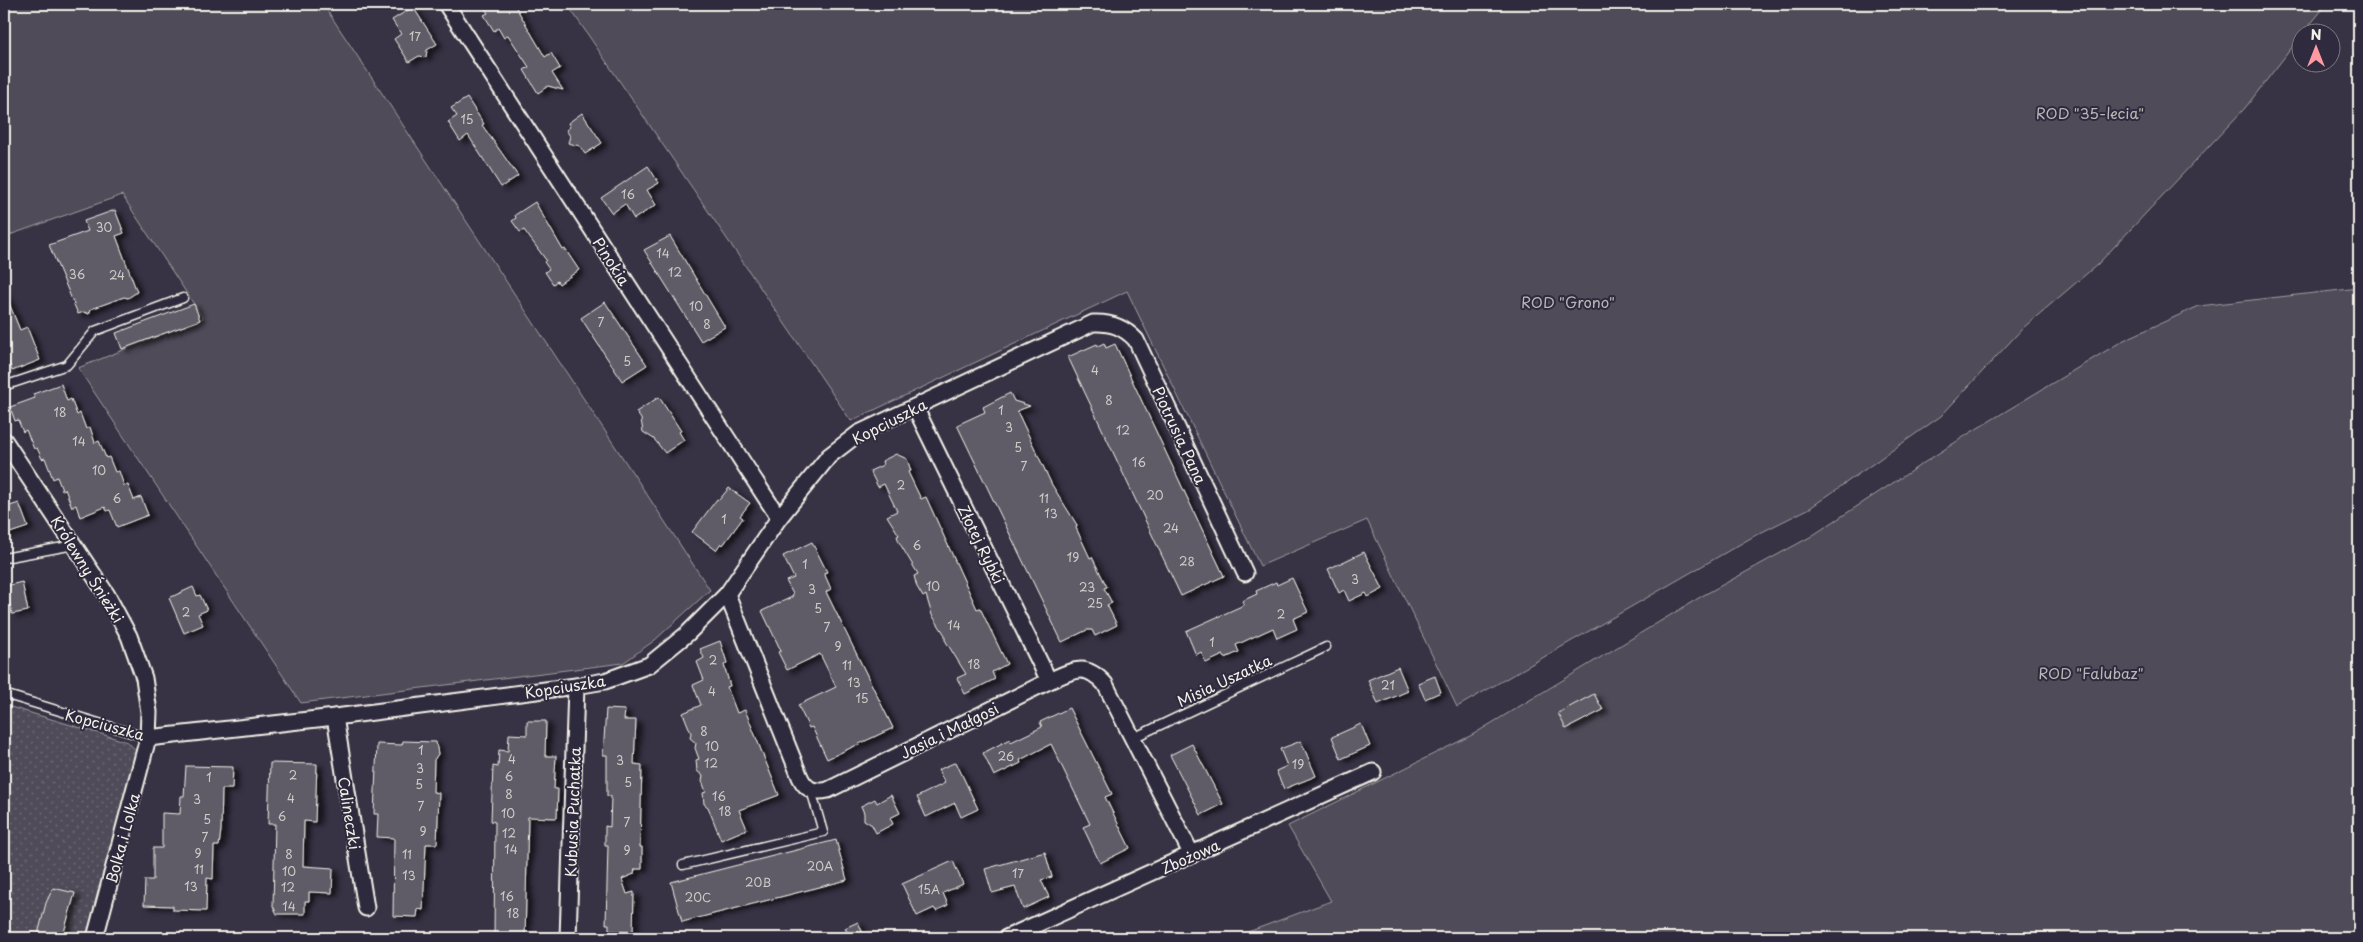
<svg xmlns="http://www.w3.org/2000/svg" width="2363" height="942" viewBox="0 0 2363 942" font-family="'Playpen Sans',sans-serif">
  <defs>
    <pattern id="grass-dots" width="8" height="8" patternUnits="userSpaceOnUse" patternTransform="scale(1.25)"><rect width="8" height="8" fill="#504b59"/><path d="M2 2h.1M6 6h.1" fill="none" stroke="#6a6571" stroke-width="1.8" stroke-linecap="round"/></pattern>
    <filter id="shadow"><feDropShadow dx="5.5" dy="3" stdDeviation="2.5" flood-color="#0009"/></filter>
  </defs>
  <rect width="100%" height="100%" fill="#373244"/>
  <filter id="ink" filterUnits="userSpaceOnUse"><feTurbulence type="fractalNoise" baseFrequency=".02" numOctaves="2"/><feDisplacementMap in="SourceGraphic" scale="10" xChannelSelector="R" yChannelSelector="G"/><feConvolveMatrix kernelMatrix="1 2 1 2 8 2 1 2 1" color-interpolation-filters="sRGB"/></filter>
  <g filter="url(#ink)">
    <path fill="url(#grass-dots)" stroke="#a29ea0" d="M4,705l124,37 9,10 -48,186h-85z"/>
    <g fill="#504b59" stroke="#a29ea0">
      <path d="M4,4h319l387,586 -55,50 -32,23 -322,40 -223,-335 125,-50 -81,-123 -118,42z"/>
      <path d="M567,4h1760l-23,28h-4v5l-55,71 -147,156 -75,64 -82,88 -131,92 -54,27 -299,172 -90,-187 -107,46 -133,-275 -276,130z"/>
      <path d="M2359,288v650h-1127l99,-37 -43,-75 184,-91 230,-139 108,-59 158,-103 156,-94 75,-34z"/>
    </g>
    <g fill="#5f5c67" stroke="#f4f1e8" filter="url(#shadow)">
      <path d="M482,4h32l31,53 6,-4 9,15 -8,5 11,17 -15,-4 -10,7 -14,-23 5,-3 -21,-32 -4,3 -6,-10 -4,3 -10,-16 4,-2z"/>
      <path d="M413,7l24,37 -10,6 -1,7 -7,-1 -10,6 -15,-23 7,-5 -9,-14z"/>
      <path d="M467,98l17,26 -2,1 36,51 -17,11 -33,-52 -8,6 -12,-19 9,-6 -6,-8z"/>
      <path d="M582,113l20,30 -17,11 -5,-8 -12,-3 2,-7 -4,-6 4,-3 -2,-4z"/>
      <path d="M648,166l11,17 -12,7 9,15 -22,14 -9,-15 -13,9 -11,-15z"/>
      <path d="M535,202l28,48 2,-1 14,21 -20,14 -2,-3 -4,3 -8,-12 4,-3 -5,-7 2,-2 -22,-30 -4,2 -8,-11 4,-3 -1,-3z"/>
      <path d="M115,210l9,23 -8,3 21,56 -9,6 -4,-1 -33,12 -2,5 -5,-2 -6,2 -29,-69 39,-14 -4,-10z"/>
      <path d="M670,236l55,91 -24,14 -57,-91z"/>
      <path d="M4,291l16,39 7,-3 13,33 -28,11 -8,-22z"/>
      <path d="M605,302l42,63 -25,16 -41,-63z"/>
      <path d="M194,304l6,16 -78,29 -6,-16z"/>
      <path d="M1104,343l2,5 9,-4 109,232 -43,20 -113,-239 29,-13 1,2z"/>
      <path d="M61,384l6,17 4,-2 6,16 3,-2 6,16 4,-2 5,16 4,-2 7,17 3,-1 6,15 4,-1 5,15 4,-1 6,15 7,-3 7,18 -31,12 -7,-17 -3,1 -2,-4 -25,10 -4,-12 -4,2 -7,-18 -3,1 -5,-13 -4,2 -8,-21 -3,1 -5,-11 -3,1 -8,-19 -3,2 -5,-12 -3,1 -5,-14 25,-9 -2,-4z"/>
      <path d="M1010,393l4,8 16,5 -13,5 35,74 25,40 -1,3 14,30 2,-1 15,30 -3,1 8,15 -5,2 10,20 -22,11 -3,-6h-5l-25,12 -105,-217 28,-13 -2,-5z"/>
      <path d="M659,397l22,34 -2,1 5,8 -19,13 -11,-14 -11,-7 -2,-13 -5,-7z"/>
      <path d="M896,454l11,5 4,12 -3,1 13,27 5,-2 51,112 3,-1 27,56 -15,8 3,7 -30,15 -8,-16 9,-4 -21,-34v-5l-13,-20 -6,-20 -3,2 -6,-10 -3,-11 4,-2 -19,-32 -2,-6 2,-1 -12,-19 10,-5 -13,-27 -6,3 -8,-16 13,-6 -1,-4z"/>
      <path d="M729,488l21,15 -10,13 3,2 -20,27 -2,-2 -5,7 -24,-18 25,-33 2,1z"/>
      <path d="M19,503l9,24 -24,8v-27z"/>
      <path d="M812,542l15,30 -3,1 7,16 -5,3 67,136 -66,31 -15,-32 -3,1 -11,-23 38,-18 -16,-33 -33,16 -9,-18 3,-1 -19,-40 30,-14 1,-3 -7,-13 8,-3 -11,-22z"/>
      <path d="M1364,552l19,37 -15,8 -2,-4 -17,8 -5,-11 -5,3 -11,-24z"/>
      <path d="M1292,578l16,34 -15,7 4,10 -20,9 -4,-10 -37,17 3,7 -14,6 -2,-3 -17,8 -5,-11 -5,3 -10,-24 58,-26 -2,-4 15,-7 -1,-3 20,-9 1,3z"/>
      <path d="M22,582l6,29 -16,3 -6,-28z"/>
      <path d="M193,587l4,9 3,-1 7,15 -9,4 5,11 -19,8 -15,-35z"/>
      <path d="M720,641l7,22 -3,2 6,21 -3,1 10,26 8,-3 34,85 -40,15 8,19 -26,11 -13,-33 -4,-3 -1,-11 3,-1 -4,-11 1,-5 -6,-5 -1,-11 3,-1 -4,-11 1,-5 -6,-5 1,-5 -8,-20 18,-8 -8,-20 11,-5 -7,-18 7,-4 -4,-9z"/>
      <path d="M1398,667l10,24 -30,13 -10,-24z"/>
      <path d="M1435,676l6,16 -16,7 -7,-16z"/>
      <path d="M1594,694l9,16 -37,19 -8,-16z"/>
      <path d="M1069,708l43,86 -7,3 25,51 -30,15 -17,-36 7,-3 -39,-80 -31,16 1,3 -27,13 -11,-23 27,-14 1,3 31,-15 -2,-5z"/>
      <path d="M606,709l19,1 -1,10h12l-2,44 8,1 -2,82h2v22h-7l-1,5 -12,5 5,15 7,-2 -1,40 -24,-1v-7h-3l2,-79h-3v-19l5,1 1,-31h-4v-41h-4z"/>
      <path d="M527,721h19l-1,35h11l-2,33h4l-1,29 -29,-1 -3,121h-31l1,-116 -4,-1 2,-55 5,1 1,-17 9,1 1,-17 18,1z"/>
      <path d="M1361,724l9,22 -29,13 -9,-22z"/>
      <path d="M403,741l33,1 2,12 -4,6 -1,32 6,1 -2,51h-11l-3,66 -5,-1 -1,8 -24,-1 1,-78 -17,-1 1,-23h-4l3,-70 25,1z"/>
      <path d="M1301,741l15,35 -32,13 -8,-18 11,-5 -7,-17z"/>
      <path d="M1192,744l31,60 -22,11 -31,-60z"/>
      <path d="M956,762l22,47 -17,8 -6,-14 -29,14 -9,-20 28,-14 -7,-13z"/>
      <path d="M270,763l47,1 -2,58 -11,-1 -1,45 30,2 -1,25 -23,-1v9h-4v13h-28l-4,-8 2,-82h-7z"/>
      <path d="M186,766l47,1 -1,22h-10l-1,41 -2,16h-5l-1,33 -6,-1 -1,33 -33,-1v-4l-29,-1 1,-25h8v-32h9v-35l18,1 1,-18h3z"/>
      <path d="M891,795l9,18 -10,5 3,6 -17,9 -4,-8 -8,-5v-7l-3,-7 14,-7 2,4z"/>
      <path d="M836,840l11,40 -165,42 -11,-40z"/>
      <path d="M1045,852l7,25 -11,3 8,17 -26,12 -8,-22 -23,6 -7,-24z"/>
      <path d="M953,861l10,23 -20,9 5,12 -12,6 -2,-3 -17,8 -15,-32z"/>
      <path d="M53,888l22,5 -11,39 -2,6h-25l9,-35z"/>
      <path d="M858,922l7,16h-15l-5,-10z"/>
    </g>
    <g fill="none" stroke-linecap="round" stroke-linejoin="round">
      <defs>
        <g id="lane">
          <path d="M4,386l63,-21 28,-34 88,-33"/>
          <path d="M4,558l70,-13"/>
          <path d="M4,694l144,44"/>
          <path d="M1133,738l193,-91"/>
          <path d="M683,865l140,-33 -12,-42"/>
        </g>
        <g id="street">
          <path d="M446,4l333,514"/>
          <path d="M915,407l134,274"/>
          <path d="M4,440l103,155 22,41 15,42 5,34 -1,26 -53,200"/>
          <path d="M727,594l73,183c6,13 14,16 28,13l221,-109c25,-11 36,-19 56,3l87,171"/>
          <path d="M335,717l31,191"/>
          <path d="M148,738l187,-21 241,-31 29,-5 44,-16 38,-31 40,-40 52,-76 50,-62 30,-23 234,-110c18,-1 31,4 43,17l109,233"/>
          <path d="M568,938l8,-252"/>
          <path d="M1006,938l367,-166"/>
        </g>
      </defs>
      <use href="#lane" stroke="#f4f1e8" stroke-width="11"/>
      <use href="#street" stroke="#f4f1e8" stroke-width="19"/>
      <use href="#lane" stroke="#2f2a3d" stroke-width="8"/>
      <use href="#street" stroke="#2f2a3d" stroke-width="15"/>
    </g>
  </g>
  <g text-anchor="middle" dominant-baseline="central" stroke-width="4" stroke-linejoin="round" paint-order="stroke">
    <g font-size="12" fill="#cfccc8">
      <text x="415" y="36">17</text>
      <text x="467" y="119">15</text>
      <text x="628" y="194">16</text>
      <text x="104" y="227">30</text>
      <text x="663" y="253">14</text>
      <text x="675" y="272">12</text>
      <text x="77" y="274">36</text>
      <text x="117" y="275">24</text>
      <text x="696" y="306">10</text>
      <text x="601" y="322">7</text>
      <text x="707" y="324">8</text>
      <text x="627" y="361">5</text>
      <text x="1095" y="370">4</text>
      <text x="1109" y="400">8</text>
      <text x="1001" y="410">1</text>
      <text x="60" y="412">18</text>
      <text x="1009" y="427">3</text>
      <text x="1123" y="430">12</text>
      <text x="79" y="441">14</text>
      <text x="1018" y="447">5</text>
      <text x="1139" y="462">16</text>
      <text x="1024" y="466">7</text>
      <text x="99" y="470">10</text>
      <text x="901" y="485">2</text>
      <text x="1155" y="495">20</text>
      <text x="117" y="498">6</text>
      <text x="1044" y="498">11</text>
      <text x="1051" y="513">13</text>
      <text x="724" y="519">1</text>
      <text x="1171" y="528">24</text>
      <text x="917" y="545">6</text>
      <text x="1073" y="557">19</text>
      <text x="1187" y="561">28</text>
      <text x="805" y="564">1</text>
      <text x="1355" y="579">3</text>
      <text x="933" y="586">10</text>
      <text x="1087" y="587">23</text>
      <text x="812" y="589">3</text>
      <text x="1095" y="603">25</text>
      <text x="818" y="608">5</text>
      <text x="186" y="612">2</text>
      <text x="1281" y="614">2</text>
      <text x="954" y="625">14</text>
      <text x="827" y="627">7</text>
      <text x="1212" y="642">1</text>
      <text x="838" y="646">9</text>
      <text x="713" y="660">2</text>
      <text x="974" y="664">18</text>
      <text x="847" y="665">11</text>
      <text x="854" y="682">13</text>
      <text x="1388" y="685">21</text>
      <text x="712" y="691">4</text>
      <text x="862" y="698">15</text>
      <text x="704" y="731">8</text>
      <text x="712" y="746">10</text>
      <text x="421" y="750">1</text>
      <text x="1006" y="756">26</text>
      <text x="512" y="759">4</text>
      <text x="620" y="760">3</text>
      <text x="711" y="763">12</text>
      <text x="1298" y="764">19</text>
      <text x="420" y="768">3</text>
      <text x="293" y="775">2</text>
      <text x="509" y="776">6</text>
      <text x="209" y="777">1</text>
      <text x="628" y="782">5</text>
      <text x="419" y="784">5</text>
      <text x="509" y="794">8</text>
      <text x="719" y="796">16</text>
      <text x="291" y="798">4</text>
      <text x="197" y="799">3</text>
      <text x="421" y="806">7</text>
      <text x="725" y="811">18</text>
      <text x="508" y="813">10</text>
      <text x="282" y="816">6</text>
      <text x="207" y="819">5</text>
      <text x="627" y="822">7</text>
      <text x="423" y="831">9</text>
      <text x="509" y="833">12</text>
      <text x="205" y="837">7</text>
      <text x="511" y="849">14</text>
      <text x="627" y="850">9</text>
      <text x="198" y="853">9</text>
      <text x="289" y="854">8</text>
      <text x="407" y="854">11</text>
      <text x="820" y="866">20A</text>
      <text x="199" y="869">11</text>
      <text x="289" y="871">10</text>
      <text x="1018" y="873">17</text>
      <text x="409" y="875">13</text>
      <text x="758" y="882">20B</text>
      <text x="191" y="886">13</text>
      <text x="288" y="887">12</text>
      <text x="929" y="889">15A</text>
      <text x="507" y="896">16</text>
      <text x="698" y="897">20C</text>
      <text x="289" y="906">14</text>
      <text x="513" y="913">18</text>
    </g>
    <g font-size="15" fill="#bbb7b6" stroke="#2f2a3d">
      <text x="2090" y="112">ROD "35-lecia"</text>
      <text x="1568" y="301">ROD "Grono"</text>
      <text x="2091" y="672">ROD "Falubaz"</text>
    </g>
    <g font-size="15" fill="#f4f1e8" stroke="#2f2a3d">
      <text transform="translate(612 261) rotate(57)">Pinokia</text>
      <text transform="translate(889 421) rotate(-27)">Kopciuszka</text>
      <text transform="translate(1180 435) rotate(65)">Piotrusia Pana</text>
      <text transform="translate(982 544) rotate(64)">Złotej Rybki</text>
      <text transform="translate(88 569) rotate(58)">Królewny Śnieżki</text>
      <text transform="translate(1224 680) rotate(-25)">Misia Uszatka</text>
      <text transform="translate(565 686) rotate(-9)">Kopciuszka</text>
      <text transform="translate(105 724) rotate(15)">Kopciuszka</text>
      <text transform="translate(949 730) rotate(-26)">Jasia i Małgosi</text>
      <text transform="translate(572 812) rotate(-88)">Kubusia Puchatka</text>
      <text transform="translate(350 813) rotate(81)">Calineczki</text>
      <text transform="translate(122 838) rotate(-75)">Bolka i Lolka</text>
      <text transform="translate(1190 856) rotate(-24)">Zbożowa</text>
    </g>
  </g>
  <rect width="2363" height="942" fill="none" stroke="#2f2a3d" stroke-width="20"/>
  <rect x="10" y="10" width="2343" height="922" fill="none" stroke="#f4f1e8" stroke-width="2" filter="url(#ink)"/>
  <g transform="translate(2316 48)"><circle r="24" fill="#2f2a3d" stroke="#7e7a81"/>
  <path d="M0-4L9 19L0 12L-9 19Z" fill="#ff9aa2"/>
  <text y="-8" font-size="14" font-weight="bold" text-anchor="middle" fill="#f4f1e8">N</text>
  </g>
</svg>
